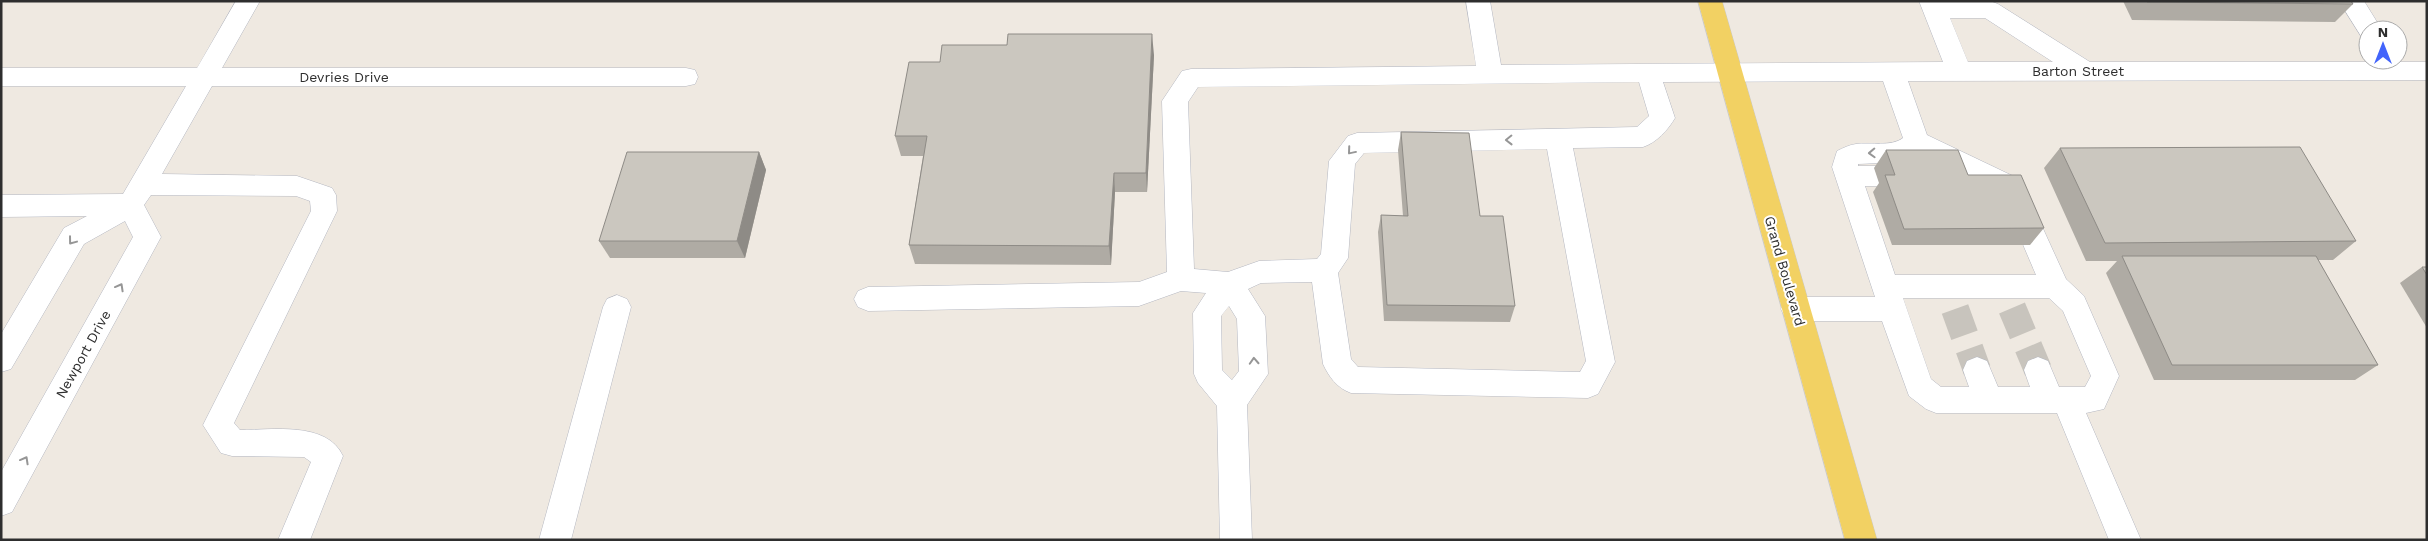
<svg xmlns="http://www.w3.org/2000/svg" width="2428" height="541" viewBox="0 0 2428 541" font-family="'Work Sans',sans-serif">
  <rect width="100%" height="100%" fill="#efe9e1"/>
  <g fill="none" stroke-linecap="round" stroke-linejoin="round">
    <g stroke="#c8c4bd" stroke-width="28" stroke-dasharray="28 14" stroke-linecap="butt">
      <path d="M2012,308l26,62"/>
      <path d="M1955,309l22,61"/>
    </g>
    <defs>
      <g id="minor">
        <path d="M236,1h24l-38,67h464l9,2 3,7 -3,7 -9,2h-474l-50,88 135,2 35,12 4,7 1,16 -103,212 6,7c32,0 87,-9 103,26l-33,84h-32l33,-78 -7,-5 -72,-1 -11,-3 -18,-28 108,-214 -1,-10 -14,-5 -145,-1 -7,10 17,32 -149,275 -11,4v-44l132,-235 -8,-16 -41,23 -73,125 -10,3v-38l63,-106 23,-12 -86,1v-22l122,-1 63,-108h-185v-18h196z"/>
        <path d="M1466,1h24l11,64 442,-3 -24,-61h71l8,3 92,58h337v18l-519,1 19,54 88,42 9,10 42,92 18,17 35,80 -15,33 -18,4 55,127h-32l-52,-127h-121l-10,-4 -17,-13 -27,-75h-87l-10,-4 -4,-8 4,-8 10,-4h80l-43,-130 5,-16c6,-3 12,-6 19,-7 15,-2 35,3 47,-6l-20,-57 -220,1 12,36c-7,12 -19,25 -32,29l-70,1 42,214 -17,32 -10,4 -237,-5c-14,-5 -22,-16 -28,-29l-11,-82 -51,1 -13,6 17,27 3,58 -21,31 5,135h-32l-3,-134 -19,-23 -4,-9 -1,-61 13,-20 -25,-2 -42,15 -271,5 -10,-4 -4,-8 4,-8 10,-4 271,-5 28,-10 -5,-171 20,-30 9,-2 285,-3zM1950,18h35l68,44h-85zM1639,82l10,34 -12,11 -280,6 -9,3 -19,25 -8,93 -4,5 -58,2 -31,11 -34,-3 -6,-167 10,-15zM1547,149l39,212 -6,11 -222,-5 -7,-8 -13,-86 10,-15 7,-94 9,-11zM1919,154l78,37 7,9 32,75h-141l-30,-89h12l9,-3 4,-7 -4,-7 -9,-3h-19v-2l45,-2zM1903,298h146l14,13 28,65 -6,11h-26l-11,-26 -10,-4 -10,4 -4,9 6,17h-32l-11,-26 -10,-4 -10,4 -4,9 6,17h-28l-10,-8zM1229,306l8,13 2,52 -7,9 -10,-10 -1,-54z"/>
        <path d="M2339,1h25l18,29h-14v8l-7,-2z"/>
        <path d="M617,295l10,4 4,8 -60,233h-32l64,-233 4,-8z"/>
      </g>
      <path id="major" d="M1698,1h24l155,539h-32z"/>
    </defs>
    <use href="#minor" stroke="#b4b7c1" stroke-width="1"/>
    <use href="#major" stroke="#c9c9c9" stroke-width="1"/>
    <use href="#minor" fill="#fff" fill-rule="evenodd"/>
    <use href="#major" fill="#f2d163" fill-rule="evenodd"/>
  </g>
  <g fill="#afaba4">
    <path d="M2123,1h228l2,3 -18,18 -203,-2z"/>
    <path d="M1154,55l-7,137h-32l-4,73 -196,-1 -6,-19 14,-89h-22l-6,-20z"/>
    <path d="M1401,132l79,84 35,90 -5,16 -126,-1 -6,-89 3,-17 22,1 -5,-66z"/>
    <path d="M2060,148l296,93 -23,19h-15l60,105 -23,15h-201l-48,-107 11,-12h-31l-42,-93z"/>
    <path d="M1886,150l82,25 76,53 -14,17h-138l-19,-53 6,-9 -5,-15z"/>
    <path d="M759,152l7,18 -21,88h-135l-11,-17z"/>
    <path d="M2422,267h5v61l-27,-45z"/>
  </g>
  <g fill="#8e8b86">
    <path d="M1152,34l2,21 -7,137 -1,-19z"/>
    <path d="M759,152l7,18 -21,88 -8,-17z"/>
    <path d="M1114,173l1,19 -4,73 -2,-19z"/>
  </g>
  <g fill="#cbc7bf" stroke="#8e8b86">
    <path d="M2147,1h204l2,3 -206,-2z"/>
    <path d="M1008,34h144l-6,139h-32l-5,73 -200,-1 18,-109h-32l14,-74h31l2,-17h65z"/>
    <path d="M1401,132l68,1 11,83h23l12,90 -128,-1 -6,-90 27,1z"/>
    <path d="M2300,147l56,94 -251,2 -45,-95z"/>
    <path d="M1886,150h72l10,25h53l23,53 -140,1 -19,-54h10z"/>
    <path d="M627,152h132l-22,89h-138z"/>
    <path d="M2122,256h194l62,109h-206z"/>
    <path d="M2422,267h5v8z"/>
  </g>
  <defs><path id="oneway-chevron" d="M-2-3.5L2.5 0L-2 3.5" fill="none" stroke-width="1.6" stroke-linecap="round" stroke-linejoin="round" transform="scale(1.25)"/></defs>
  <g stroke="#969696">
    <use href="#oneway-chevron" transform="translate(1509 140) rotate(179)"/>
    <use href="#oneway-chevron" transform="translate(1351 151) rotate(130)"/>
    <use href="#oneway-chevron" transform="translate(1872 153) rotate(178)"/>
    <use href="#oneway-chevron" transform="translate(72 241) rotate(127)"/>
    <use href="#oneway-chevron" transform="translate(120 287) rotate(-61)"/>
    <use href="#oneway-chevron" transform="translate(1254 361) rotate(-93)"/>
    <use href="#oneway-chevron" transform="translate(25 460) rotate(-61)"/>
  </g>
  <g text-anchor="middle" dominant-baseline="central" stroke-width="4" stroke-linejoin="round" paint-order="stroke">
    <g font-size="14" fill="#2e2e2e" stroke="#fff">
      <text x="2078" y="71">Barton Street</text>
      <text x="344" y="77">Devries Drive</text>
      <text transform="translate(1785 271) rotate(74)">Grand Boulevard</text>
      <text transform="translate(83 354) rotate(-61)">Newport Drive</text>
    </g>
  </g>
  <rect width="2428" height="541" fill="none" stroke="#2e2e2e" stroke-width="5"/>
  <g transform="translate(2383 45)"><circle r="24" fill="#ffffff" stroke="#ababab"/>
  <path d="M0-4L9 19L0 12L-9 19Z" fill="#4264fb"/>
  <text y="-8" font-size="14" font-weight="bold" text-anchor="middle" fill="#2e2e2e">N</text>
  </g>
</svg>
